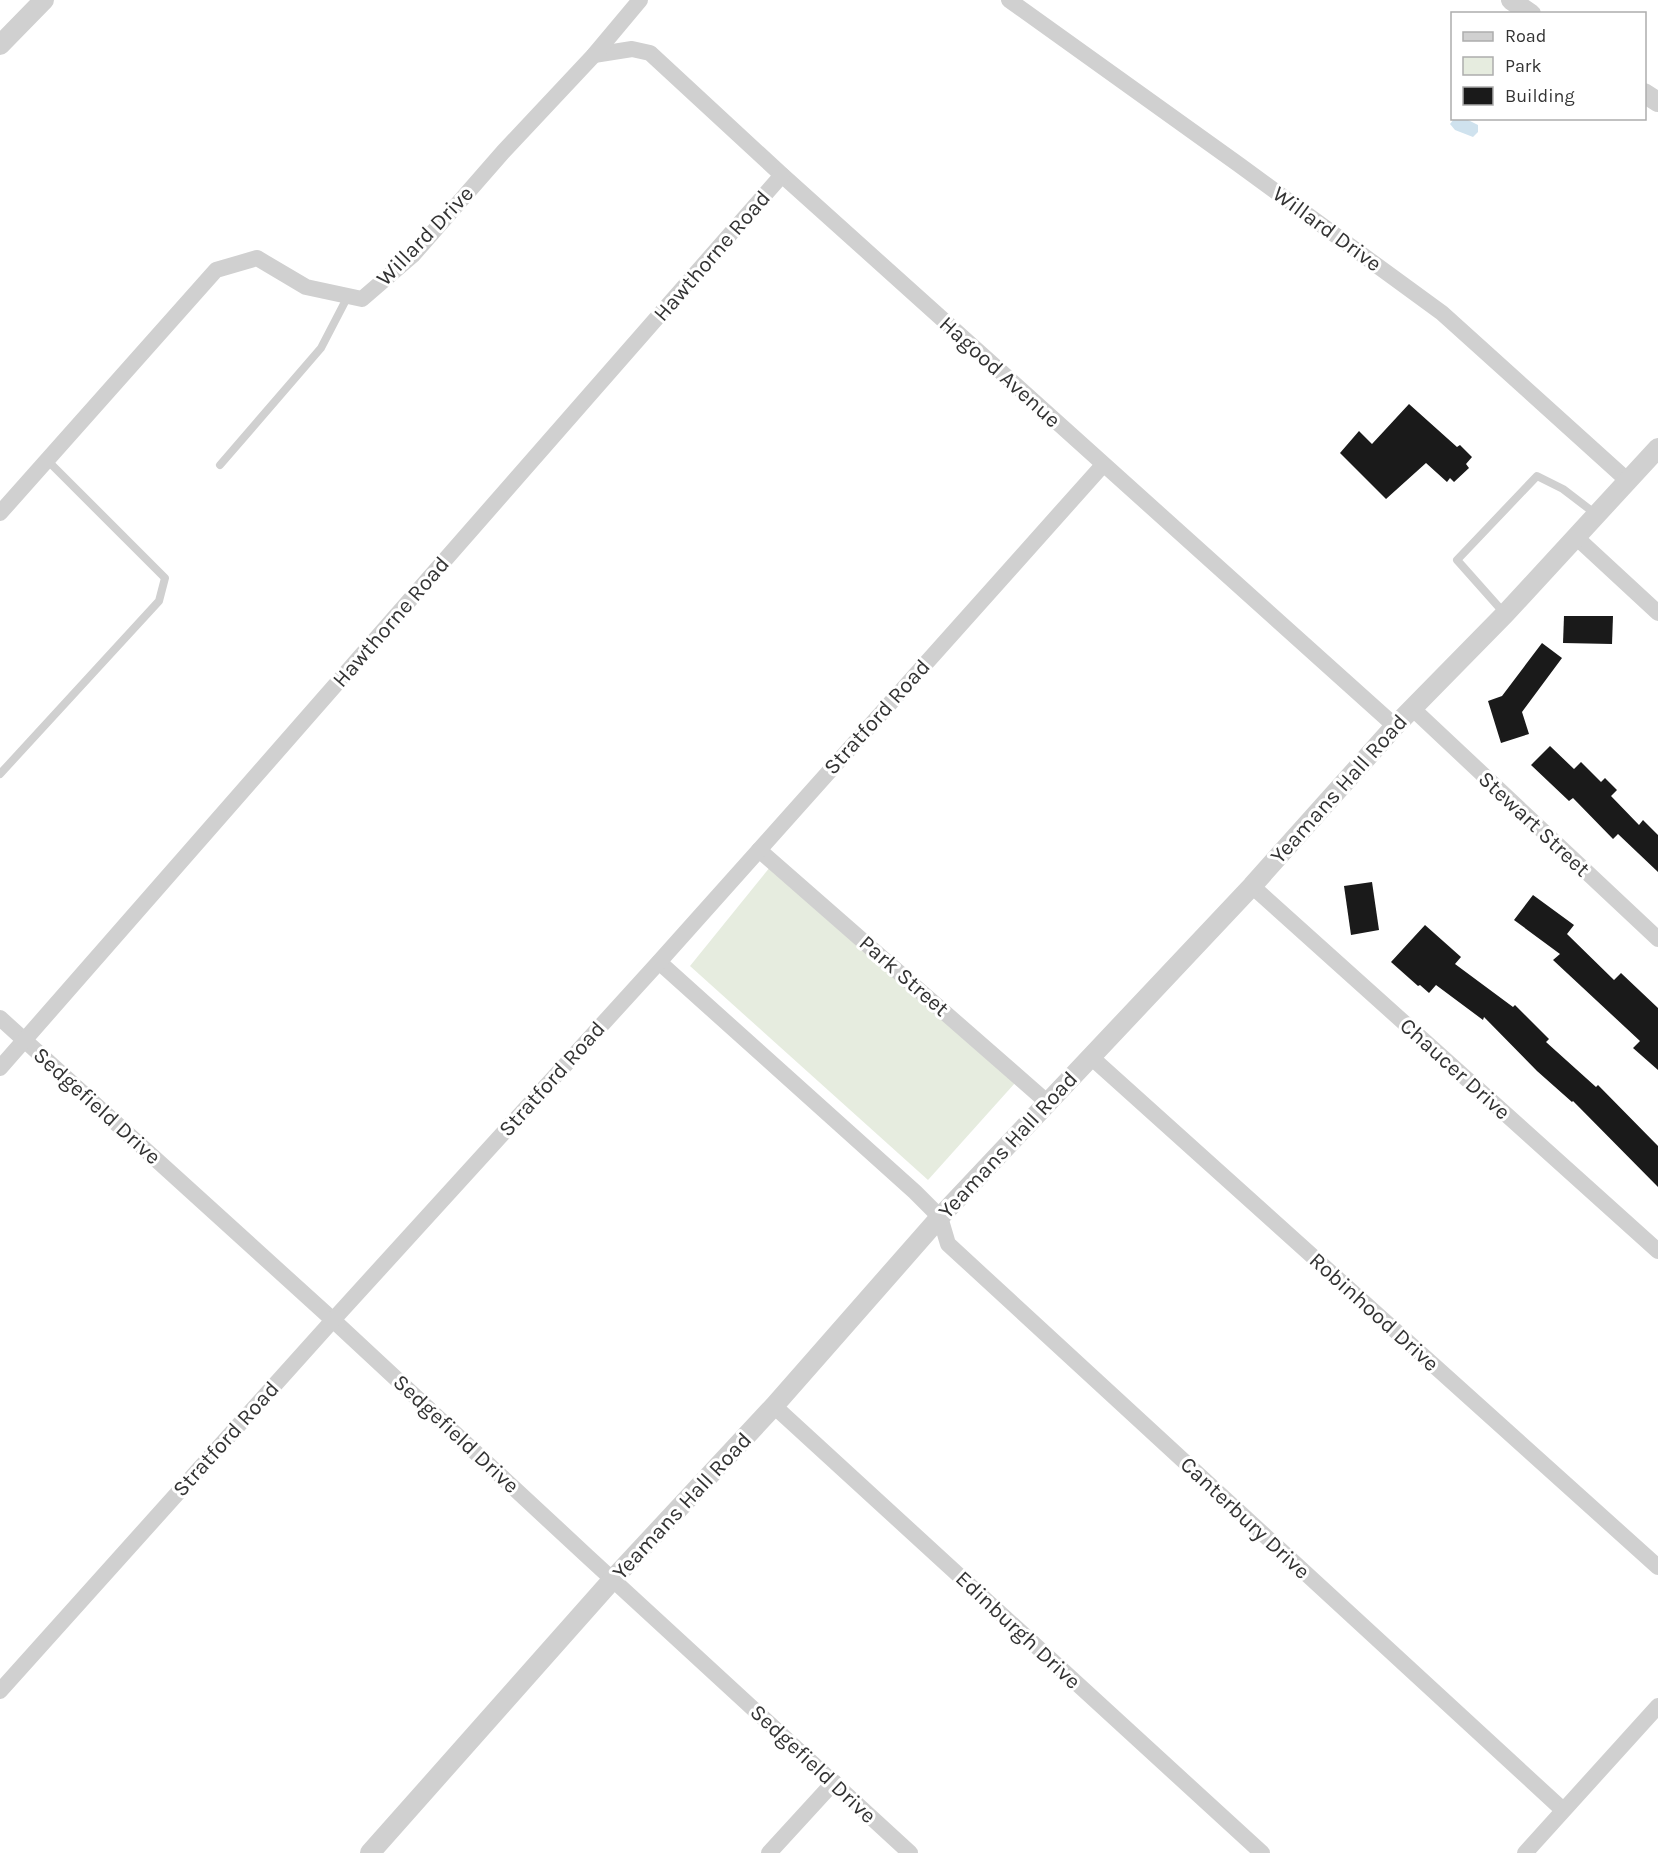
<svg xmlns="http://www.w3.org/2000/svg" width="1658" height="1853" viewBox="0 0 1658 1853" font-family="Karla,sans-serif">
  <rect width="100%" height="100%" fill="#fff"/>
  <path fill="#e6ecdf" d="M770,867l245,216 -87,97 -238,-214z"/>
  <path fill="#cfe2ee" d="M1454,119h12l12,6v7l-5,5 -18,-7 -5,-6z"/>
  <g fill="#1a1a1a">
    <path d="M1409,404l48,43 3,-2 12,12 -6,7 3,4 -15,14 -4,-4 -3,4 -21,-19 -40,36 -46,-46 19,-22 13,13z"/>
    <path d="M1564,616h49l-1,28 -49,-1z"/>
    <path d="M1542,643l20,15 -40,54 7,22 -28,9 -13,-42 14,-5z"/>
    <path d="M1550,746l24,23 7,-7 20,20 4,-4 12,12 -6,6 28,29 4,-5 15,15v37l-40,-38 -5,5 -40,-41 -4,3 -38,-36z"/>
    <path d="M1372,882l7,48 -28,5 -7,-49z"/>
    <path d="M1533,895l41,30 -7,9 47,46 7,-7 37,35v62l-25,-22 7,-7 -87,-81 7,-6 -46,-34z"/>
    <path d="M1425,925l36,32 -6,7 58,43 2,-2 34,34 -3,3 50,45 2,-2 60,61v41l-85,-86 -1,1 -35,-31 -53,-54 -1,3 -47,-35 -7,8 -9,-8 -2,1 -27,-24z"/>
  </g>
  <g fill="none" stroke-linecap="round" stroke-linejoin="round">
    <g stroke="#d0d0d0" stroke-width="8">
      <path d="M220,465l101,-117 27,-52"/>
      <path d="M1505,614l-48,-54 80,-84 26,13 34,26"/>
      <path d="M0,774l159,-173 6,-23 -118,-118"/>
    </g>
    <g stroke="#d0d0d0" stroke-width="16">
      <path d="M1009,0l229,164 204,149 185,167"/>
      <path d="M594,55l38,-6 18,4 132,122 613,551"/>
      <path d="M0,513l216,-243 41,-12 49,29 56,12 51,-44 90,-103 91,-97 46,-55"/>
      <path d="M1577,538l81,75"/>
      <path d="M1412,708l246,231"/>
      <path d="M759,850l289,253"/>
      <path d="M1252,886l406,365"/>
      <path d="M659,962l256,230 25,25 8,27 615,566"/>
      <path d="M0,1018l333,302 254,236 323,297"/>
      <path d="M1091,1057l567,510"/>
      <path d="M0,1068l782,-893"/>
      <path d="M774,1406l488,447"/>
      <path d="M0,1691l333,-371 326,-358 444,-497"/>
      <path d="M769,1853l65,-71"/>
      <path d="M1525,1853l133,-147"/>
    </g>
    <g stroke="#d0d0d0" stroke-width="20">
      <path d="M1511,0l20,14"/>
      <path d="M0,45l44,-45"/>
      <path d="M1644,93l14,9"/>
      <path d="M370,1853l243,-274 161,-173 166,-189 312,-331 143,-160 110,-112 153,-166"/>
    </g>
  </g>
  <g text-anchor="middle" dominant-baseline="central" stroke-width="6" stroke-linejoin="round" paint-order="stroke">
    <g font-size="22" fill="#333" stroke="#fff">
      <text transform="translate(1327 229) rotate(36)">Willard Drive</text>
      <text transform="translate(425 236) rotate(-46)">Willard Drive</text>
      <text transform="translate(712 256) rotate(-49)">Hawthorne Road</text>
      <text transform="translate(1000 372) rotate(42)">Hagood Avenue</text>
      <text transform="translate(391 622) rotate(-49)">Hawthorne Road</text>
      <text transform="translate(877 717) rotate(-48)">Stratford Road</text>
      <text transform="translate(1339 789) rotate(-48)">Yeamans Hall Road</text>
      <text transform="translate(1534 824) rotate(43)">Stewart Street</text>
      <text transform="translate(904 976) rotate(41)">Park Street</text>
      <text transform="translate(1455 1069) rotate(42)">Chaucer Drive</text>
      <text transform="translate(552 1079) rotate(-48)">Stratford Road</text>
      <text transform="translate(97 1106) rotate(42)">Sedgefield Drive</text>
      <text transform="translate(1008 1145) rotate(-47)">Yeamans Hall Road</text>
      <text transform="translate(1374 1312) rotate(42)">Robinhood Drive</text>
      <text transform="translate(456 1434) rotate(43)">Sedgefield Drive</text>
      <text transform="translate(226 1439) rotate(-48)">Stratford Road</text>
      <text transform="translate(682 1506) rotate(-47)">Yeamans Hall Road</text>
      <text transform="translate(1245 1518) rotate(43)">Canterbury Drive</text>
      <text transform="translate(1018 1630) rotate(43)">Edinburgh Drive</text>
      <text transform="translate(813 1764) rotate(43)">Sedgefield Drive</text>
    </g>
  </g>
  <rect x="1451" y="12" width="195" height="108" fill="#ffffff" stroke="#adadad" stroke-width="1.5"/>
  <rect x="1463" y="32" width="30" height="9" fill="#d0d0d0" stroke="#adadad" stroke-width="1.5"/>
  <text x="1505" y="42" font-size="18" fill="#333333">Road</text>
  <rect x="1463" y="57" width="30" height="18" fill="#e6ecdf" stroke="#adadad" stroke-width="1.5"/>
  <text x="1505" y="72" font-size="18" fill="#333333">Park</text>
  <rect x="1463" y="87" width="30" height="18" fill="#1a1a1a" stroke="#adadad" stroke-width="1.5"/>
  <text x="1505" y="102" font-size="18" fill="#333333">Building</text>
</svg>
